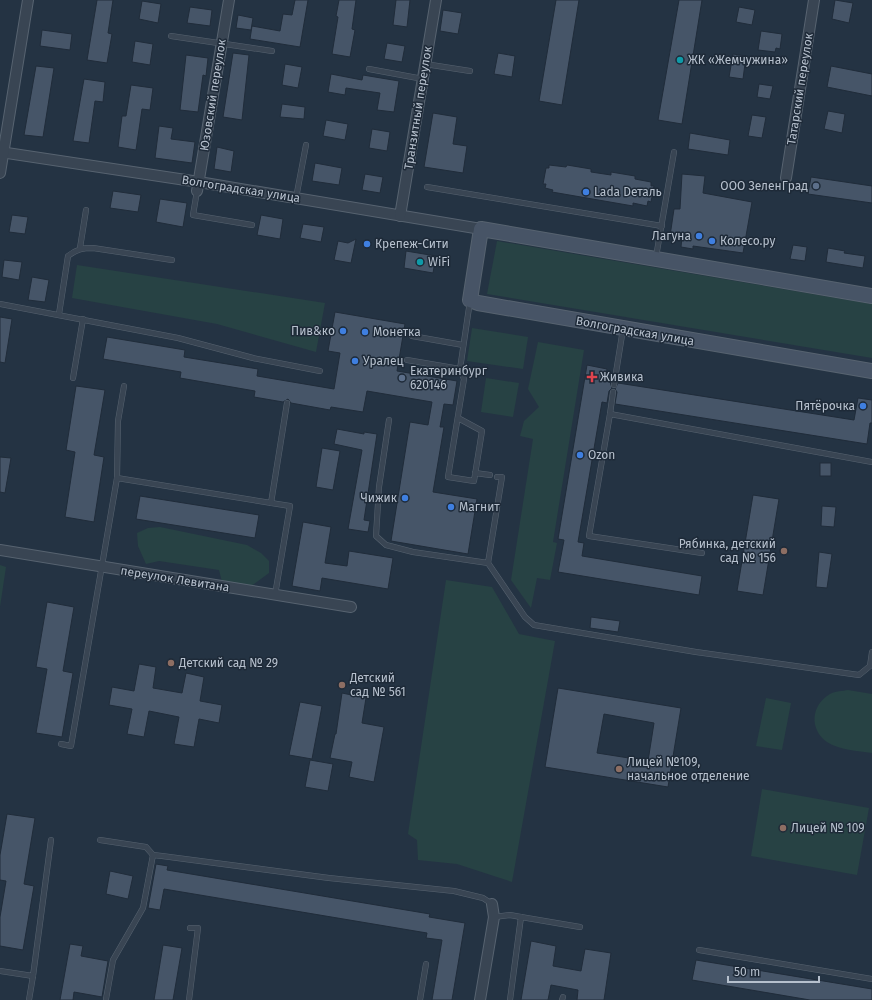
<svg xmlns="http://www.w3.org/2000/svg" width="872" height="1000" viewBox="0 0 872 1000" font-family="'Fira Sans',sans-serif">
  <rect width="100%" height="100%" fill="#243343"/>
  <g fill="#274244">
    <path d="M497,241l375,63v54l-385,-64z"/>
    <path d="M77,265l248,38 -9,49 -99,-28 -145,-26z"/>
    <path d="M472,328l56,9 -5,32 -56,-8z"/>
    <path d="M538,342l46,8 -31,192 4,1 -7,37 -13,-2 -6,30 -20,-28 22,-141 -13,-3 4,-15 15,-14 -11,-18z"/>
    <path d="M486,378l33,5 -6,34 -32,-5z"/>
    <path d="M160,527l87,18 14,8 8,8v12l-19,14 -28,-5 -3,-12 -60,-9 -13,3 -8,-18 -1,-13 11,-5z"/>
    <path d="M0,565l6,2 -6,40z"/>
    <path d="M446,580l46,7 27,47 36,7 -43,241 -55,-18 -39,-4 -1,-20 -9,-6z"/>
    <path d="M848,690l24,4v59c-14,-2 -33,-3 -45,-11 -18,-13 -16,-37 3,-48 5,-3 13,-3 18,-4z"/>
    <path d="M766,698l25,5 -9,47 -26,-4z"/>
    <path d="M762,789l107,19 -12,67 -106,-19z"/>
  </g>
  <g fill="#465568" stroke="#202c3a" fill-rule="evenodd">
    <path d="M97,0h16l-5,33 4,1 -5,29 -20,-3z"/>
    <path d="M295,0h13l-8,47 -50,-8 2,-13 28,5 3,-17 9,1z"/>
    <path d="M339,0h17l-4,29 3,1 -5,27 -18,-3 6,-37 -2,-1z"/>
    <path d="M396,0h14l-3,27 -14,-2z"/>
    <path d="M556,0h23l-17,105 -23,-4z"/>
    <path d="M679,0h23l-20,124 -24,-4z"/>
    <path d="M835,0l18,3 -4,20 -17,-4z"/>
    <path d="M142,1l19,3 -3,19 -19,-4z"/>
    <path d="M190,7l22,3 -2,16 -23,-3z"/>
    <path d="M739,7l16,3 -3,15 -16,-3z"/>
    <path d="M443,10l19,3 -4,21 -18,-3z"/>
    <path d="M238,15l15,3 -2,12 -15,-2z"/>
    <path d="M42,30l30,4 -2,16 -30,-4z"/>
    <path d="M761,31l21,3 -2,15 -4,-1 -1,4 -17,-2z"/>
    <path d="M135,41l18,3 -3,21 -18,-3z"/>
    <path d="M387,43l18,3 -3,16 -18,-3z"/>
    <path d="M233,53l16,2 -7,65 -19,-3z"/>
    <path d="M498,53l17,3 -3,21 -18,-3z"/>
    <path d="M733,54l13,2 -3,23 -14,-2z"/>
    <path d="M186,55l22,3 -2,18 -3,-1 -5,37 -18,-2z"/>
    <path d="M285,64l17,3 -4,21 -16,-3z"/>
    <path d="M36,66l18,2 -11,69 -19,-2z"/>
    <path d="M831,66l41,8v22l-45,-9z"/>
    <path d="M331,74l31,6 1,-5 36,6 -5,31 -17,-2 3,-17 -34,-5 -1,7 -17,-3z"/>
    <path d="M84,79l21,3 -2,20 -8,-1 -6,42 -16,-2z"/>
    <path d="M759,84l14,2 -3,13 -13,-2z"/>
    <path d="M131,85l22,3 -3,22 -8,-1 -6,41 -18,-3 4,-31h4z"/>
    <path d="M282,104l23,3 -1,12 -24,-2z"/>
    <path d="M828,111l17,3 -3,19 -18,-4z"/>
    <path d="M433,113l24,4 -4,27 14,2 -4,27 -39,-6z"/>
    <path d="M752,115l14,2 -4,21 -14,-2z"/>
    <path d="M326,120l22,4 -3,16 -22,-4z"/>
    <path d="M159,126l14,2 -2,11 24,3 -3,21 -37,-5z"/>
    <path d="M372,129l18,3 -3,19 -18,-3z"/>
    <path d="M690,133l40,7 -2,15 -40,-6z"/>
    <path d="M217,147l17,4 -3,21 -17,-3z"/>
    <path d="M315,163l27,5 -3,17 -27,-4z"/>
    <path d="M549,165l17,2 1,-2 24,4v3l20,3v-3l24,4v3l16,3v4h3l-3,16 -3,-1 -1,5 -14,-3v3l-81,-14 1,-2 -8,-2 1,-4h-3l3,-16h3z"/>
    <path d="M365,174l18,3 -3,16 -18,-3z"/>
    <path d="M682,174l23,2 -2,17 49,9 -9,51 -50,-7v3l-12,-2 1,-10 -12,-1 4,-27h6z"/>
    <path d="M811,177l61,9v17l-64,-9z"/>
    <path d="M113,191l28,4 -3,17 -28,-4z"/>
    <path d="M160,199l27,4 -4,24 -27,-5z"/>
    <path d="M12,215l16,2 -3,17 -16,-2z"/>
    <path d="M261,215l22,4 -3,20 -23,-4z"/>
    <path d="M303,224l21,3 -3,15 -21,-4z"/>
    <path d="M356,239l-5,24 -17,-3 4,-19 10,2z"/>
    <path d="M793,245l14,2 -2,14 -15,-2z"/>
    <path d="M828,248l17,3 -1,2 21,3 -2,12 -37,-6z"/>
    <path d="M406,251l30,5 -3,17 -29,-5z"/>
    <path d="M4,260l18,2 -3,18 -17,-3z"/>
    <path d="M32,277l17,3 -4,22 -17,-2z"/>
    <path d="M335,312l70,12 -8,47 60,10 -4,24 -9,-1 -4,23h4l-11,65 44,7 -9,55 -77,-13 19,-119 18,3 4,-23 -65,-11 -4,21 -32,-5 -1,3 -39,-7 -3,-4 -5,3 -29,-5 1,-6 -75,-13 1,-6 -78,-13 4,-22 78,13 -1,7 74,12 -1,7 77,13 6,-36 -12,-2z"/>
    <path d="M0,317l12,2 -7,44 -5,-1z"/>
    <path d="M587,365l20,4 -2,12 5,1 2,6 -3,3 -2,12 -5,-1 -24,140 6,1 -2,13 120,20 -3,19 -141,-23 6,-32 -6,-1z"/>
    <path d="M618,383l236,37 4,-22 14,2v23h-2l-3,21 -252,-40 2,-12 -2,-3z"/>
    <path d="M76,386l29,4 -11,65 10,2 -10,65 -29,-5 10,-65 -9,-2z"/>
    <path d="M337,429l27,5v-2l13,2 -13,86 6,1 -2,11 -20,-3 14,-79 -28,-6z"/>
    <path d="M322,448l18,3 -7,39 -17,-3z"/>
    <path d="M0,457l11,1 -6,35 -5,-1z"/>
    <rect x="820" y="463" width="11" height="13"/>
    <path d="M753,495l26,4 -16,96 -26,-4z"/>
    <path d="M140,496l119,19 -4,23 -119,-19z"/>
    <path d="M822,506l14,1 -2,20 -13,-1z"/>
    <path d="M303,522l28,5 -6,36 22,3 2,-15 44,7 -5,31 -66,-11 -2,13 -28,-5z"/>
    <path d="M819,552l13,2 -5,34 -11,-1z"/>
    <path d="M47,602l27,5 -11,64 10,2 -11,64 -26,-4 11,-64 -11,-2z"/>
    <path d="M591,617l29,4 -2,11 -28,-4z"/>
    <path d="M139,664l17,3 -3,21 29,5 4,-20 18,4 -4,24 22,4 -3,18 -20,-4 -5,28 -20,-3 5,-27 -30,-6 -5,26 -17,-3 5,-25 -23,-4 3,-18 22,4z"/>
    <path d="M558,688l123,20 -13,79 -123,-20zM604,714l50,9 -6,38 -51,-8z"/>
    <path d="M342,693l24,5 -4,25 22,4 -10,55 -25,-5 3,-15 -22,-4 5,-24h1z"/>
    <path d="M300,702l22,4 -10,53 -23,-4z"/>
    <path d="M310,760l23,4 -5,27 -23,-4z"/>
    <path d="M7,814l28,4 -11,66 10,2 -11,64 -23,-4v-29l6,-36 -6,-1v-25z"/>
    <path d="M156,864l12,2 -1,4 263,44 -1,3 36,6 -13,77h-20l10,-60 -16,-2 1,-5 -263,-44 -4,21 -12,-2z"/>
    <path d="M110,871l23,5 -5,23 -22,-5z"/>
    <path d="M531,941l25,5 -3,20 28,5 4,-22 26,4 -7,47h-27l1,-10 -27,-5 -3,15h-27z"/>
    <path d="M70,944l13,2 -2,10 27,5 -6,36 -28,-5 -1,8h-13z"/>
    <path d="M163,945l19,3 -9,52h-19z"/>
    <path d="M696,960l176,29v11h-62l-118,-20z"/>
  </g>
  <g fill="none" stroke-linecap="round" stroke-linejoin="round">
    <defs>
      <g id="lane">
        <path d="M171,36l101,15"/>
        <path d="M425,64l45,7"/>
        <path d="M369,69l54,10"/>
        <path d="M427,187l235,39"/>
        <path d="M197,191l-4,24 59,10"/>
        <path d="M296,198l10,-53"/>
        <path d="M80,248l6,-38"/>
        <path d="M656,257l18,-105"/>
        <path d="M0,304l178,34 75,20 67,13"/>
        <path d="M59,314l9,-58c9,-7 15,-8 25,-8l79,12"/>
        <path d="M412,336l51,9"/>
        <path d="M407,360l53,9"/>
        <path d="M73,378l10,-59"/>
        <path d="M614,385l9,-56"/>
        <path d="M610,414l3,-22"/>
        <path d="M458,418l24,13 -8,50 -26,-4 16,-98 -4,-10 10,-68"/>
        <path d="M389,420l-10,67 -3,49 10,9 27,7 75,11 14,-86h-5"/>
        <path d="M475,473l15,2"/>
        <path d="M117,478l173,28 -15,89"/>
        <path d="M271,503l16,-100"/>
        <path d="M702,553l-113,-17 21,-122 262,48"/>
        <path d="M488,563l37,54 9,8 162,27 163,23 11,-9 2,-14"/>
        <path d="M61,744l10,2 46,-268 1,-57 6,-35"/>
        <path d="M100,840l46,7 7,8 9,1 167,22 125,13 29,7 9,6"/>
        <path d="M494,917l16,-2 11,2 -11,83"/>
        <path d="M521,917l59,10"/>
        <path d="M699,950l173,29"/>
        <path d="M0,971l33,5 18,-136"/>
        <path d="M106,999l7,-39 30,-52 10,-53"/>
        <path d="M29,1000l4,-24"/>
        <path d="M189,1000l9,-72h-8"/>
        <path d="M420,1000l6,-36"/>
        <path d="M562,1000l1,-3"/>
      </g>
      <g id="street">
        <path d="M0,152l199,30 282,47"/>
        <path d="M0,173l28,-173"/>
        <path d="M786,178l28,-178"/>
        <path d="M197,191l32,-191"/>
        <path d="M400,216l36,-216"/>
        <path d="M0,550l351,57"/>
        <path d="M480,1000l14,-83 -2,-13"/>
      </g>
      <path id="secondary" d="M872,296l-391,-67 -11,71 8,3 394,68"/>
    </defs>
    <use href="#lane" stroke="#576370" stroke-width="6"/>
    <use href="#street" stroke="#576370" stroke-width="12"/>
    <use href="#secondary" stroke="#576370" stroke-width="16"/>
    <use href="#lane" stroke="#394553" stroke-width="5"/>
    <use href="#street" stroke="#394553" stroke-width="10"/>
    <use href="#secondary" stroke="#475466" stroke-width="14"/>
  </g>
  <g fill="#0f9aa8" stroke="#1e2a38" stroke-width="1.5">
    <circle cx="680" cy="60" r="4"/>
    <circle cx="420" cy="262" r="4"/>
  </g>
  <g fill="#5c6f8a" stroke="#1e2a38" stroke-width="1.5">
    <circle cx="816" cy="186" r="4"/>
    <circle cx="402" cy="378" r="4"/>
  </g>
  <g fill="#3f7fe0" stroke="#1e2a38" stroke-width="1.5">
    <circle cx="586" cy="192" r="4"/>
    <circle cx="699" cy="236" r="4"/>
    <circle cx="712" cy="241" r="4"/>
    <circle cx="367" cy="244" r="4"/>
    <circle cx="343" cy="331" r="4"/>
    <circle cx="365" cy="332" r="4"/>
    <circle cx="355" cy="361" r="4"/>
    <circle cx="863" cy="406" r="4"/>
    <circle cx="580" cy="455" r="4"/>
    <circle cx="405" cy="498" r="4"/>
    <circle cx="451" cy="507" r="4"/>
  </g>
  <path fill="#e0444e" stroke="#1e2a38" stroke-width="1.5" d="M590 371h4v4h4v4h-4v4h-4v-4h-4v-4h4z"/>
  <g fill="#8d6e63" stroke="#1e2a38" stroke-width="1.5">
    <circle cx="784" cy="551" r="4"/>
    <circle cx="171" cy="663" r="4"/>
    <circle cx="342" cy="685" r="4"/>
    <circle cx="619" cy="769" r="4"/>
    <circle cx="783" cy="828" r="4"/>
  </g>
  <g text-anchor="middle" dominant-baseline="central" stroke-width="3" stroke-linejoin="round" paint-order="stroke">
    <g font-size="12" fill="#b6c0cd" stroke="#1e2a38" text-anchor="start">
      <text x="688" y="60">ЖК «Жемчужина»</text>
      <text x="808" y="186" text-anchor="end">ООО ЗеленГрад</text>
      <text x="594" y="192">Lada Dеталь</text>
      <text x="691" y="236" text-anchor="end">Лагуна</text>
      <text x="720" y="241">Колесо.ру</text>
      <text x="375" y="244">Крепеж-Сити</text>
      <text x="428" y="262">WiFi</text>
      <text x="335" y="331" text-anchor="end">Пив&amp;ко</text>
      <text x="373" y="332">Монетка</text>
      <text x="363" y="361">Уралец</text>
      <text x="410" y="371">Екатеринбург<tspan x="410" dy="14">620146</tspan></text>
      <text x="600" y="377">Живика</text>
      <text x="855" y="406" text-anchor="end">Пятёрочка</text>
      <text x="588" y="455">Ozon</text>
      <text x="397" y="498" text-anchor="end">Чижик</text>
      <text x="459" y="507">Магнит</text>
      <text x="776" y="544" text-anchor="end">Рябинка, детский<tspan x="776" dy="14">сад № 156</tspan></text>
      <text x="179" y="663">Детский сад № 29</text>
      <text x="350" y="678">Детский<tspan x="350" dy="14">сад № 561</tspan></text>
      <text x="627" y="762">Лицей №109,<tspan x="627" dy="14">начальное отделение</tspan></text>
      <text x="791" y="828">Лицей № 109</text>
    </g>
    <g font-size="12" fill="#b6c0cd" stroke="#1e2a38">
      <text transform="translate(800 89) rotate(-81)">Татарский переулок</text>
      <text transform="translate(213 95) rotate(-81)">Юзовский переулок</text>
      <text transform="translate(418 108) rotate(-81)">Транзитный переулок</text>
      <text transform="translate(241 189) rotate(9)">Волгоградская улица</text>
      <text transform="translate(635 331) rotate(10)">Волгоградская улица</text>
      <text transform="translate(175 579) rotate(9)">переулок Левитана</text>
    </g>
  </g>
  <path d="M728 976v6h91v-6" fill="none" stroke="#b6c0cd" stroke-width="2"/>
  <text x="734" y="976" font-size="12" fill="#b6c0cd" stroke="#1e2a38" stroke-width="3" paint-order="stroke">50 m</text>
</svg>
